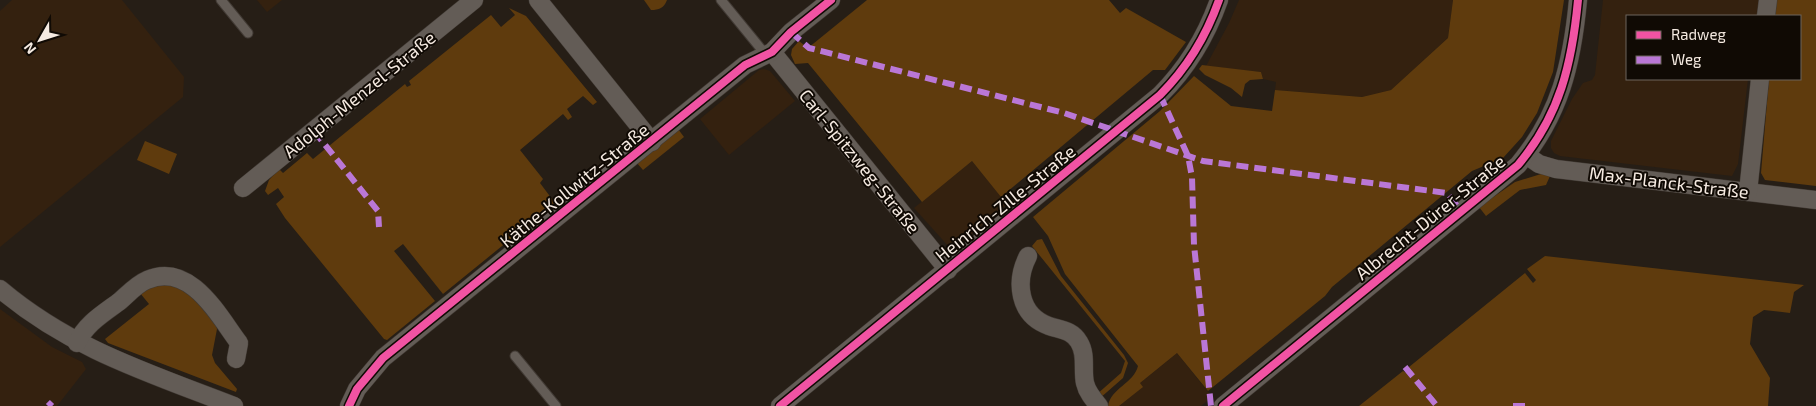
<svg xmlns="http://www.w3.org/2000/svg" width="1816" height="406" viewBox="0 0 1816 406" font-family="'Exo 2',sans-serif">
  <rect width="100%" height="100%" fill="#261e16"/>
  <g fill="#34210f">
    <path d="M12,0h110l62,77 -1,20 -183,150v-236z"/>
    <path d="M257,0h25l-15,12z"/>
    <path d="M1239,0h214l-5,38 -57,52 -29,7 -87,-7 1,-8 -13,-3 -2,-7 -55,-6 23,-43z"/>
    <path d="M1603,0h160l-2,16h-134v63h121l-10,85 -6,12 -172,-20 -6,-3 -3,-5v-7l21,-42 11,-16 9,-3 3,-5z"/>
    <path d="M764,69l6,2 25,30 -66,54 -29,-36 59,-49z"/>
    <path d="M972,161l35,43 -51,43 -6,1 -36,-40z"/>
    <path d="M0,309l52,38 30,15 4,7 -29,37h-57z"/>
    <path d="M1177,353l35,44 -11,9h-82l23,-19 -2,-4z"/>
  </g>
  <g fill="#5f3b0d">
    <path d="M644,0h23c-3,8 -8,10 -16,10z"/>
    <path d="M867,0h242l11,13 6,-5 60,34 -21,28h-12l-152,127 -29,-36 -50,41 -114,-139 -13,1 -4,-9 1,-6 7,-8 9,7z"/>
    <path d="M1453,0h111l-11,72 -16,41 -15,24 -19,21 -31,13 -140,116 -7,9 -117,95 -31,-38 -37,30 3,4 -24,19h-11c3,-18 26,-23 30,-40l-73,-92 -17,-38 -15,-19 127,-106 34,-35 37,30 41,5 3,-21 87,7 29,-7 57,-52z"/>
    <path d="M1777,0h39v186l-51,-6 -4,-7 8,-94h31v-63h-25z"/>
    <path d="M509,8l17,8 71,86 -4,3 -10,-9 -16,13 5,8 -4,3 -5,-6 -43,36 23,29 -3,4 15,20 -112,91 -40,-50 -9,7 41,50 -48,39 -3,-1 -99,-121 -9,-14 8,-7 -6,-9 -10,7 -3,-4 4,-11 10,-11 4,4 24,-20 6,6 92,-75 2,3 4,-2 -2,-4 82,-66 10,12 14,-12z"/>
    <path d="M1202,65l59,7 2,7 -13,1 -5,4 -3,13 -11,-9 -26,-13 -6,-6z"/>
    <path d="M678,129l6,8 -41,33 -6,-7z"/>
    <path d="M145,141l32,13 -8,20 -32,-14z"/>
    <path d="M1541,174l9,2 -4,9 -26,5 -34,26 -7,-9 36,-25z"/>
    <path d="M1042,239l19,37 63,79 4,8 -5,15 -24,21 -3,-4 25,-22 4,-12 -93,-115 5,-6z"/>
    <path d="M1545,256l259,29 -10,7 -4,21 -26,-3 -11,7 -3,27 20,34 -2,28h-409l44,-35 7,4 2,-1 -3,-7 116,-94 8,10 3,-3 -9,-11z"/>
    <path d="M163,282l22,4 30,35 2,8 -5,26 3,8 22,26 -1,3 -128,-49 -3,-4 44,-35 -9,-11z"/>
  </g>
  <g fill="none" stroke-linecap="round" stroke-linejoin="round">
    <defs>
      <g id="lane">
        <path d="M221,0l27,33"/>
        <path d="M721,0l45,55"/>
        <path d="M515,356l41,50"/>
      </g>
      <g id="street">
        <path d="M538,0l114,142"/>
        <path d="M1766,16l2,-16"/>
        <path d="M772,52l176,218"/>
        <path d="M1526,155l13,9 17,5 260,31"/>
        <path d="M243,188l231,-188"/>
        <path d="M1748,192l12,-113"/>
        <path d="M1028,256c-13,25 -10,59 21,70 12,4 23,4 30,16 8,13 3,27 6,41 2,9 8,16 14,23"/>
        <path d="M0,289c71,60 149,84 234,117"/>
        <path d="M77,343c8,-19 27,-30 43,-42 8,-7 17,-17 27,-21 43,-19 71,35 92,63l-3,16"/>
        <path d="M349,406l8,-17 26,-31 362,-293 27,-13 19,-20 40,-32"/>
        <path d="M780,406l380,-311c28,-28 46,-58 59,-95"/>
        <path d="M1223,406l295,-241c42,-50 54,-101 60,-165"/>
      </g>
    </defs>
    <use href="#lane" stroke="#413a34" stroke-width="11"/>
    <use href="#street" stroke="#413a34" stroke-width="19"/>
    <use href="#lane" stroke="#635c56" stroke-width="9"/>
    <use href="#street" stroke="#635c56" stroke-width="18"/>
    <g stroke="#ba77d6" stroke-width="6" stroke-dasharray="12 6" stroke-linecap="butt">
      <path d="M791,32l18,16 255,65 139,48 244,32 14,18"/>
      <path d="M1160,95l28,61 4,21 2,68 17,161"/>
      <path d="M314,131l64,80 1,16"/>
      <path d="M1405,367l32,39"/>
      <path d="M48,406l4,-4"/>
      <path d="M1513,406h14"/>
    </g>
    <defs>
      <g id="cycleway">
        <path d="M349,406l8,-17 26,-31 362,-293 27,-13 19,-20 40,-32"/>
        <path d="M780,406l380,-311c28,-28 46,-58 59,-95"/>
        <path d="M1223,406l295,-241c42,-50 54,-101 60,-165"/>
      </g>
    </defs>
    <use href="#cycleway" stroke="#100a04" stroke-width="11"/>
    <use href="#cycleway" stroke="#f153a3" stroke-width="8"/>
  </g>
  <g text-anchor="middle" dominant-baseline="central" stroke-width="4" stroke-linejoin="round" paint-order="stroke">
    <g font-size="18" fill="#f5eae1" stroke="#100a04">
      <text transform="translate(359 94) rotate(-39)">Adolph-Menzel-Straße</text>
      <text transform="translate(860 161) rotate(51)">Carl-Spitzweg-Straße</text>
      <text transform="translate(1669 182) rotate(7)">Max-Planck-Straße</text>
      <text transform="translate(574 185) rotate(-39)">Käthe-Kollwitz-Straße</text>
      <text transform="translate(1005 203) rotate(-39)">Heinrich-Zille-Straße</text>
      <text transform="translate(1430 217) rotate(-39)">Albrecht-Dürer-Straße</text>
    </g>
  </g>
  <rect x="1626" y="15" width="175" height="65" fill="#100a04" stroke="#6c645c"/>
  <rect x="1636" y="31" width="25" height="8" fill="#f153a3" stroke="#6c645c"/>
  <text x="1671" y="40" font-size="15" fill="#f5eae1">Radweg</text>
  <rect x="1636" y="56" width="25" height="8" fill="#ba77d6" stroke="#6c645c"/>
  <text x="1671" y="65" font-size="15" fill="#f5eae1">Weg</text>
  <g transform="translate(40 40) rotate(231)" stroke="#100a04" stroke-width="4" paint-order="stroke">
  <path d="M0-4L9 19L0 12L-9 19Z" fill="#f5eae1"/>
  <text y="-8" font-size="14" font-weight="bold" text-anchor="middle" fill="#f5eae1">N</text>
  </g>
</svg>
